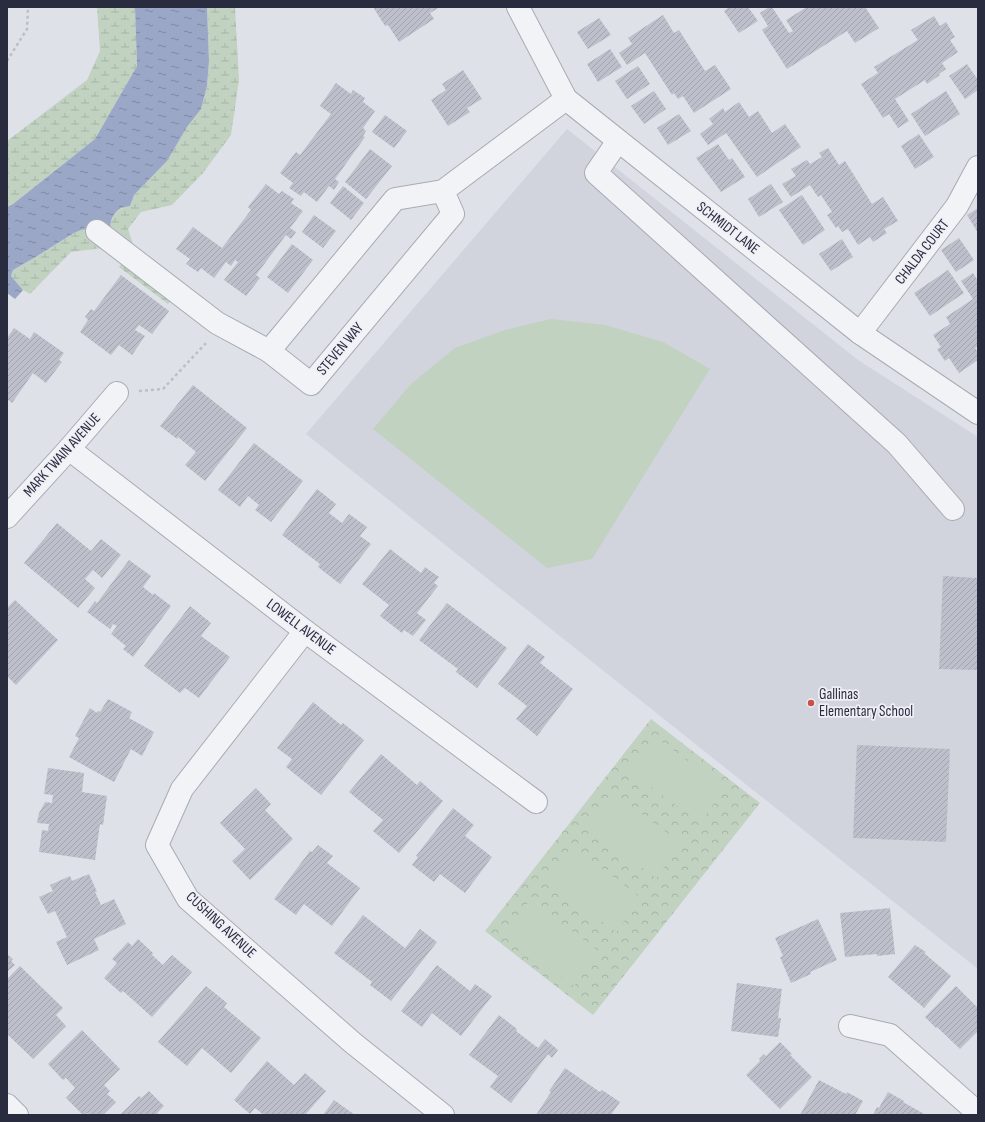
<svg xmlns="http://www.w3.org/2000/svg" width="985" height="1122" viewBox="0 0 985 1122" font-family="'Sofia Sans Condensed',sans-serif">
  <defs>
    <pattern id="wetland-marsh" width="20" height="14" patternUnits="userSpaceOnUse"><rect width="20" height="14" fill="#c1d2c1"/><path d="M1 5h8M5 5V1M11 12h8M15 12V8" fill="none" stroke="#a6b4a7"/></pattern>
    <pattern id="park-crowns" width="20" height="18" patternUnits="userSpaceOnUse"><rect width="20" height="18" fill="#c1d2c1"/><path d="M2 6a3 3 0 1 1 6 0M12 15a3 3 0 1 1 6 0" fill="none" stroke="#a6b4a7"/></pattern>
    <pattern id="water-ripples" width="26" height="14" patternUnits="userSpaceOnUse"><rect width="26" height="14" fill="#9ba7c7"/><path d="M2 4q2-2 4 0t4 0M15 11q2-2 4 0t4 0" fill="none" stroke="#7e88a3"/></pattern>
    <pattern id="building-hatch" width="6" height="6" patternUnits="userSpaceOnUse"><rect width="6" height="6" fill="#bdbfcb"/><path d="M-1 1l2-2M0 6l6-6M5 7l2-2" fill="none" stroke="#a2a4af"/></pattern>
  </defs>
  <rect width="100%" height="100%" fill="#dfe1e8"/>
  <path fill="#d1d3dd" d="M567,129l291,231 120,77v532l-672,-535z"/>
  <g fill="url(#wetland-marsh)">
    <path d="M97,7h38l2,59 -42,73 -82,65 -6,3v-66l80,-61 13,-29z"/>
    <path d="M207,7h28l4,73 -8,55 -28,38 -31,32 -31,7 -13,17 5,15 51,39 -16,21 -49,-37 5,-7 -21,-12 -32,4 -41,42 -7,-4 -12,-14 2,-6 21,-12 42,-26 19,-8 15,2c3,-13 8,-17 20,-20l4,-11 33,-34 20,-34 14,-18 6,-23 2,-25z"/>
  </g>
  <path fill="url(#park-crowns)" d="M651,719l109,84 -167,212 -108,-84z"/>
  <g fill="#c1d2c1">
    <path d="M551,319l54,6 58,17 47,27 -118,190 -45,9 -174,-139 38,-45 44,-36 50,-18z"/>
    <path d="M655,737l70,51 -25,35 -70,-52z"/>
    <path d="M612,792l70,52 -26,34 -70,-52z"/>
    <path d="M572,846l69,52 -25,34 -70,-52z"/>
    <path d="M530,900l70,52 -26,34 -70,-52z"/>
  </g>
  <path fill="url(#water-ripples)" d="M135,7h72l2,54 -2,25 -6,23 -14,18 -20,34 -33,34 -4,11c-3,1 -8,1 -10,3 -8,5 -11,14 -9,23l-16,-8 -21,9 -40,25 -21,12 -2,6 12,14 -8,9 -8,-6v-86l6,-3 82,-65 42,-73z"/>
  <g fill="url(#building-hatch)">
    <path d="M373,7h67l-10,6 4,6 -35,23 -11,-17 -3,1z"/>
    <path d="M729,7h19l10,14 -19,12 -15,-22z"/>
    <path d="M769,7h3l17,26 4,-2 -7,-11 21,-13h58l14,21 -24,15 -8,-12 -60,38 -25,-39 6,-4 -8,-13z"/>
    <path d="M663,15l11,18 5,-3 26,41 10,-6 16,24 -37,24 -11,-17 -5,3 -4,-6 -2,2 -27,-42 -18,12 -8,-12 13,-9 -4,-6z"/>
    <path d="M934,16l6,10 6,-4 9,15 -5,3 8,12 -16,11 4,6 -7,5 1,1 -13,9 -2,-4 -30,19 14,22 -11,7 -9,-14 -6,4 -22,-34 17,-11 -4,-6 44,-27 -7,-10z"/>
    <path d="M599,18l12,17 -23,14 -11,-17z"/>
    <path d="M610,49l12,18 -24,15 -11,-18z"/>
    <path d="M967,64l11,16v10l-13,9 -16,-23z"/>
    <path d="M638,66l12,18 -23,15 -12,-18z"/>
    <path d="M463,70l19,29 -15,9 3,4 -22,14 -17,-26 15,-10 -4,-6z"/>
    <path d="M336,83l15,11 2,-4 12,8 -2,4 12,9 -12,17 3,3 -3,5 2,1 -30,42 4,3 -5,8 -5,-4 -12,16 -13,-10 -3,4 -12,-8 4,-5 -13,-10 16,-21 4,3 31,-41 -11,-8z"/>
    <path d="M654,91l12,18 -22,15 -13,-18z"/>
    <path d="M946,91l14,23 -35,22 -14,-22z"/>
    <path d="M739,102l10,15 9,-6 14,22 13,-9 16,23 -44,30 -31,-44 -18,12 -8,-11 13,-10 -4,-5 14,-11 2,4z"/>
    <path d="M679,114l12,17 -23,14 -11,-17z"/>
    <path d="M385,115l22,16 -13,17 -22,-16z"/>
    <path d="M919,134l15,23 -19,12 -14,-23z"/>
    <path d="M718,144l11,16 3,-2 13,19 -24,15 -25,-34z"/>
    <path d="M828,148l11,17 6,-4 27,43 11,-7 15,24 -14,8 3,4 -14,9 -3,-5 -12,8 -10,-16 -6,3 -4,-6 -2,2 -9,-13 5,-3 -11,-17 -3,2 -8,-12 -19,12 -9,-13 14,-8 -5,-7 16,-9 3,4 12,-7 -3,-4z"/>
    <path d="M370,149l22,17 -26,33 -21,-17z"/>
    <path d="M266,184l13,10 3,-3 12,8 -3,4 12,8 -13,17 6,4 -5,7 -5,-4 -30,40 4,3 -14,18 -22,-16 14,-18 -3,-2 -4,6 -5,-4 -12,16 -13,-10 -3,4 -12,-8 4,-5 -14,-10 17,-22 29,21 29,-38 -3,-3z"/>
    <path d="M771,184l12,18 -24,15 -11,-18z"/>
    <path d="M343,186l21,17 -13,17 -21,-17z"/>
    <path d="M802,195l23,35 -22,15 -24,-35z"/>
    <path d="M978,208v25l-11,-18z"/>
    <path d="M314,215l22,16 -13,17 -21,-16z"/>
    <path d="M959,238l15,22 -18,12 -15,-22z"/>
    <path d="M842,239l11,18 -22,14 -12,-17z"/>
    <path d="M292,244l21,16 -25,33 -21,-16z"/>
    <path d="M948,270l16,23 -34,23 -16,-23z"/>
    <path d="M973,273l5,8v65l-3,2 3,4v8l-19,13 -10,-15 -4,3 -8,-12 4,-2 -8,-12 17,-11 -4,-7 27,-18 -12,-18z"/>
    <path d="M121,275l48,36 -17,23 -13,-9 -4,5 10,6 -13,19 -13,-10 -8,10 -31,-23 8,-12 -3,-3 6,-8 3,2z"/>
    <path d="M14,328l16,11 4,-7 30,21 -5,7 3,2 -16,21 -13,-10 -21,30 -5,-4v-61z"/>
    <path d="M193,385l54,43 -42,53 -20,-16 11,-13 -18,-15 -1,2 -17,-13z"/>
    <path d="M254,443l49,38 -32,41 -16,-12 4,-5 -11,-9 -8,11 -22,-17z"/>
    <path d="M317,489l19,15 -7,9 13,10 7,-9 18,13 -7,9 11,8 -31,40 -22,-17 2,-3 -38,-29z"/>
    <path d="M57,523l34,28 10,-12 20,16 -19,23 -9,-8 -8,9 10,9 -17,20 -54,-45z"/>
    <path d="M390,549l31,24 4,-6 14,10 -5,6 4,3 -21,27 9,7 -13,16 -9,-6 -2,3 -22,-17 9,-11 -27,-21z"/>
    <path d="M129,560l22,16 -8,11 10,8 1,-2 17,13 -38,51 -10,-8 3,-3 -15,-12 6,-8 -4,-2 -3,5 -23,-17 8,-11 2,2z"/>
    <path d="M943,576l35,2v92l-39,-1z"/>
    <path d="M15,600l43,40 -42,45 -9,-9v-68z"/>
    <path d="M447,603l60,45 -30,40 -21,-16 2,-3 -39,-29z"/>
    <path d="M190,606l21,17 -10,13 29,21 -31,41 -14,-10 -5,5 -36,-27z"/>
    <path d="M528,644l17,13 -5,6 33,26 -36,47 -21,-17 11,-13 -29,-22z"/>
    <path d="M108,699l24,13 -3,6 25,14 -12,24 -11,-7 -17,33 -45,-25 10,-19 -4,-2 15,-28 7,5 1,-2 2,1z"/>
    <path d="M313,702l28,23 2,-2 21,17 -43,55 -35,-28 6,-8 -15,-11z"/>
    <path d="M857,745l93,4 -4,93 -93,-4z"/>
    <path d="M381,754l36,31 3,-4 23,20 -44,52 -26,-22 10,-11 -34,-28z"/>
    <path d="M48,768l36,5 -2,19 25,4 -4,29 -3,-1 -5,36 -56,-8 3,-22 6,1 1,-7 -12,-1 2,-10 6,-11 7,1 1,-8 -9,-1z"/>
    <path d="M256,788l15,16 -6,6 28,29 -43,41 -18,-19 13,-12 -25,-26z"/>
    <path d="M453,808l21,17 -9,11 27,21 -27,36 -25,-19 -6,8 -22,-17 6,-8 -2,-1z"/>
    <path d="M318,845l15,11 -6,7 33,25 -28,38 -28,-22 -8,11 -22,-16 36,-48 2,1z"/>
    <path d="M89,874l8,18h-2l6,13 13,-6 12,25 -32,15 5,11 -32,15 -11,-23 11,-5 -12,-26 -7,3 -9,-17 14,-6 -3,-6 20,-9 2,5z"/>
    <path d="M890,908l5,46 -18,2v-2l-32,3 -5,-44z"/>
    <path d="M363,915l42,33 15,-19 17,13 -46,59 -21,-16 2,-3 -38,-29z"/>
    <path d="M818,919l19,41 -27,12 1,2 -20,9 -11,-26 3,-1 -8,-18z"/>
    <path d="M138,939l15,14 -1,2 11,10 9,-10 20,17 -40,45 -29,-26 -2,2 -17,-15 13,-15 -5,-4 16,-17 4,4z"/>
    <path d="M915,945l11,7 -2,1 27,23 -27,32 -36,-31z"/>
    <path d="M7,954l6,5 -2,2 4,4 -8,7z"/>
    <path d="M437,965l33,26 5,-7 17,12 -31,40 -29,-23 -10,14 -21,-16z"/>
    <path d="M20,966l43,42 -7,7 10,11 -33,33 -26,-25v-55z"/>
    <path d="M737,983l45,6 -4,29h3l-3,19 -47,-6z"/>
    <path d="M206,986l21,17 -3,4 37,31 -30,35 -29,-25 -15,18 -29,-24z"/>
    <path d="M956,986l22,22v23l-18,18 -23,-22 -1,1 -11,-11z"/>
    <path d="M499,1015l18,14 -1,2 22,17 7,-9 13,11 -6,8 -4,-4 -37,49 -21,-16 8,-11 -29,-21z"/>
    <path d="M82,1030l38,39 -16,16 6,6 -3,3 9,8 -13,13h-13l-2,-2 -5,2 -17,-17 9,-10 -9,-10 -3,2 -15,-16z"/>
    <path d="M780,1042l12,12 -2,1 22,22 -32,32 -34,-34 14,-14 -1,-2 5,-5 2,2z"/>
    <path d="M267,1061l27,24 11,-12 21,18 -21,24h-41l-9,-7 -5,6 -16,-14z"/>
    <path d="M565,1068l35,24 2,-2 18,12 -9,13h-75l15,-23 -2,-1z"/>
    <path d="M819,1080l27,14 1,-2 16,9 -8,14h-55z"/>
    <path d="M149,1091l15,15 -7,7 2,2h-39l19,-19 2,2z"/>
    <path d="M888,1092l16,9 -1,1 23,13h-53l4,-8 2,1z"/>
    <path d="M334,1100l21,15h-32z"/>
  </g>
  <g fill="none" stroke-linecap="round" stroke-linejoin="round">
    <defs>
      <g id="minor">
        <path d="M518,7l48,92 294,234 118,80"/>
        <path d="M618,141l-22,32 301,271 56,65"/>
        <path d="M443,191l10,23 -142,170 -42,-33 126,-152 48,-8 123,-92"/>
        <path d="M97,231l120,92 52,28"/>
        <path d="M860,333l97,-127 21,-39"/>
        <path d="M69,449l236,182 231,171"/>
        <path d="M7,517l62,-68 48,-56"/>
        <path d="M305,631l-123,158 -25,56 31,54 165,144 90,72"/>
        <path d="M850,1026l40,9 88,78"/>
        <path d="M7,1105l10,10"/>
      </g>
    </defs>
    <use href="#minor" stroke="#a8abb5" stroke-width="24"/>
    <g stroke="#bebfc6" stroke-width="2.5" stroke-dasharray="3 3" stroke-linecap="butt">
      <path d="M7,61l20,-32 1,-22"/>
      <path d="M139,391l24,-2 43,-46"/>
    </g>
    <use href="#minor" stroke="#f2f3f6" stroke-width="22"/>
  </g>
  <circle fill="#ca4f48" stroke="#eff0f6" stroke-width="1.5" cx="811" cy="703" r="4"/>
  <g text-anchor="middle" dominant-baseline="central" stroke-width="3.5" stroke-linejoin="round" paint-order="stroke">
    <g font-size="15" fill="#292c3f" stroke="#eff0f6">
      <text transform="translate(728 228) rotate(38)">SCHMIDT LANE</text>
      <text transform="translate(922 252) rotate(-52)">CHALDA COURT</text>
      <text transform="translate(340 349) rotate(-50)">STEVEN WAY</text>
      <text transform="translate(62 455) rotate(-48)">MARK TWAIN AVENUE</text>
      <text transform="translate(301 627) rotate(37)">LOWELL AVENUE</text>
      <text transform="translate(221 925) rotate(43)">CUSHING AVENUE</text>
    </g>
    <g font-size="15" fill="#292c3f" stroke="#eff0f6" text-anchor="start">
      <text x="819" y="694">Gallinas<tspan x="819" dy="17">Elementary School</tspan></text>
    </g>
  </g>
  <rect width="985" height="1122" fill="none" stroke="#292c3f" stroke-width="16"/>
</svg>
